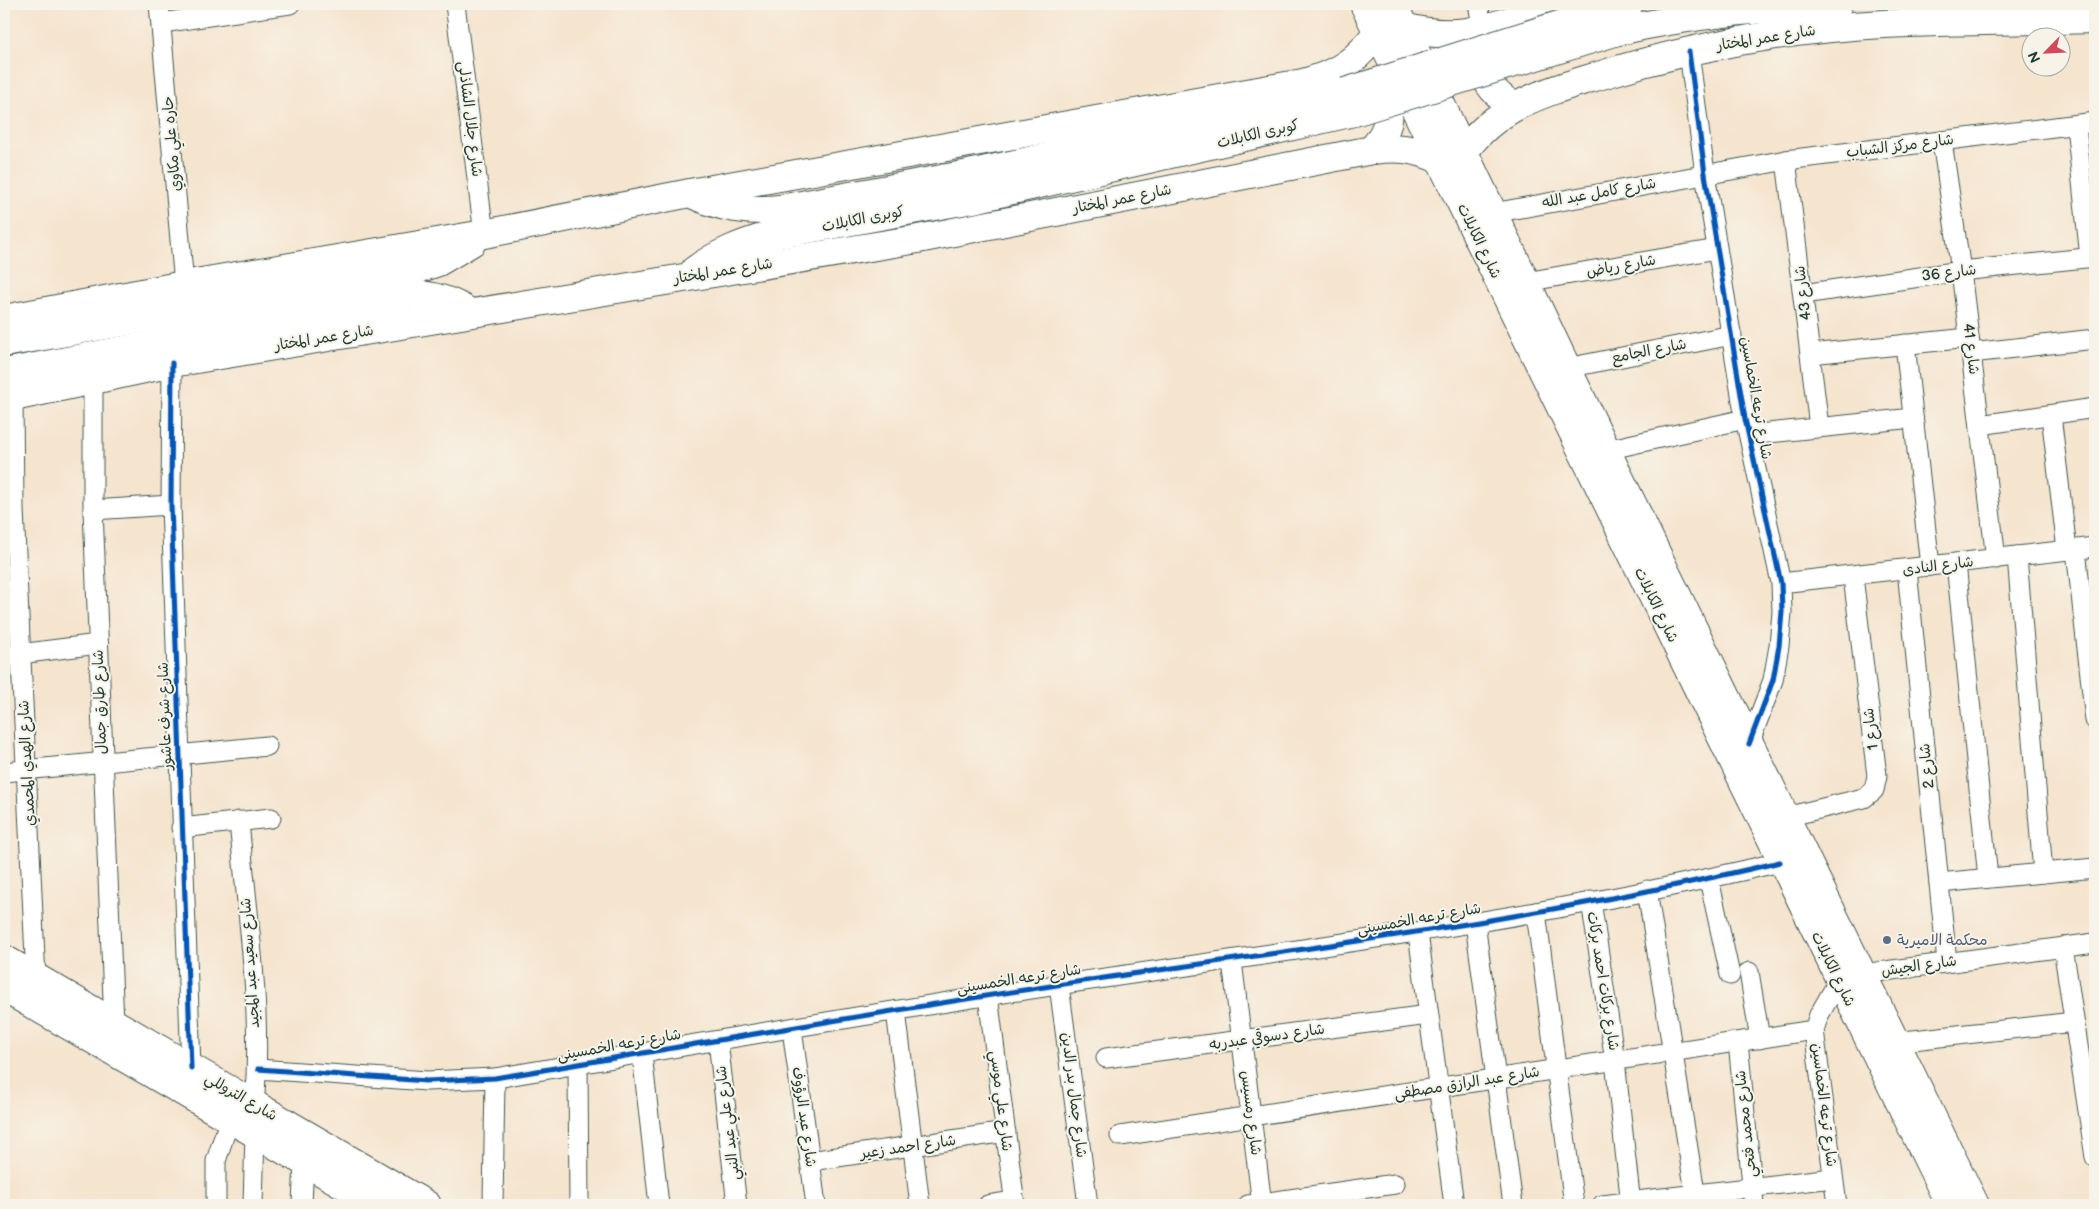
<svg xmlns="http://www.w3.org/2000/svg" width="2099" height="1209" viewBox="0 0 2099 1209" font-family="'Balsamiq Sans','Playpen Sans Arabic',sans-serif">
  <rect width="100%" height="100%" fill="#f7f3e8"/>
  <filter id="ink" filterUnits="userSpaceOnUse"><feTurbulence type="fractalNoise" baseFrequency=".02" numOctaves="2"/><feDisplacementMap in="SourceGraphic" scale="10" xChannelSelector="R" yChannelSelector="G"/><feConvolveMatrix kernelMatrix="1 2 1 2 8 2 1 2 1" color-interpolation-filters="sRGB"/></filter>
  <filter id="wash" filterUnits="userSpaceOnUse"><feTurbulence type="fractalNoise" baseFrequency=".0096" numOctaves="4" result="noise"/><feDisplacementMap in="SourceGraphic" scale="20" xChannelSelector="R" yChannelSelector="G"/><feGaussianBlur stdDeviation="1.12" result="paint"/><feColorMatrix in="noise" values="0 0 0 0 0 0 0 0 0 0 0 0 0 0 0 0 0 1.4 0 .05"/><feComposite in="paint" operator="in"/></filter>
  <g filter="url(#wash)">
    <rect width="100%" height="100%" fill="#f5e4ce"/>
  </g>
  <g filter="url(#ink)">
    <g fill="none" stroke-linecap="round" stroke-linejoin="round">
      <defs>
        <g id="street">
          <path d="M159,4l25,281"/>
          <path d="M455,4l29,230"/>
          <path d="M1478,4l5,26"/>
          <path d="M162,23l128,-19"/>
          <path d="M1689,52l16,122 40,245 36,164 1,29 -3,34 -6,34 -24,64"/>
          <path d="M2076,125l14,133"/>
          <path d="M1942,141l19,130 35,288"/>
          <path d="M1786,160l33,267"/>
          <path d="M1493,213l293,-53 309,-38"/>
          <path d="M1525,282l192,-33"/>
          <path d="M1803,294l158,-23 134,-14"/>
          <path d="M1905,344l25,222"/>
          <path d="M1971,353l124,-14"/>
          <path d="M1810,354l159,-16"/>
          <path d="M172,363l-1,142 20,563"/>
          <path d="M1567,368l165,-33"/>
          <path d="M93,380v130l21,514"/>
          <path d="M13,397l1,113 22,469"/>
          <path d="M2051,415l16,135"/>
          <path d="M1980,425l115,-17"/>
          <path d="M1749,435l164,-17"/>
          <path d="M1606,450l139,-31"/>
          <path d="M93,510l78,-5"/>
          <path d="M2076,550l19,170"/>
          <path d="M2017,556l26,317"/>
          <path d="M1956,563l32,315"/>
          <path d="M1907,570l40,392"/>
          <path d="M1781,583l314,-36"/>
          <path d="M4,656l94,-12"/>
          <path d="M4,772l263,-26"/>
          <path d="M1786,817l78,-19 10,-8 3,-14 -24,-200"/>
          <path d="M239,821c8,94 24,191 15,284"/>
          <path d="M181,828l90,-10"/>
          <path d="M1709,879l21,96"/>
          <path d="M1939,883l156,-15"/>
          <path d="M1647,890l50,315"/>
          <path d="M1591,901l24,160 16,144"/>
          <path d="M1536,912l38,293"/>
          <path d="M1475,923l38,282"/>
          <path d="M1418,933l36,272"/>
          <path d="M2063,947l32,210"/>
          <path d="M1232,961l30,244"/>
          <path d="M1749,972l11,67"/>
          <path d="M1862,974l233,-31"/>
          <path d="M1059,985l29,220"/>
          <path d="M988,996l27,209"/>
          <path d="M896,1011l24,194"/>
          <path d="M792,1029l24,176"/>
          <path d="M718,1041l19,164"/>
          <path d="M1738,1042l16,163"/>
          <path d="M1895,1042l179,-20"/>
          <path d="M642,1054l17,151"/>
          <path d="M1106,1058l322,-43"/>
          <path d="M578,1065l1,140"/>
          <path d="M258,1069l169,12 68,-3c187,-31 374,-65 562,-93 242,-36 485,-66 723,-123"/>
          <path d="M1120,1136l694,-106"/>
          <path d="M810,1161l196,-29"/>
          <path d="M216,1205v-44l14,-43"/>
          <path d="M253,1205l2,-72"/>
          <path d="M302,1205l2,-44"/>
          <path d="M493,1205l2,-127"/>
          <path d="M988,1205l26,-4"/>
          <path d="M1248,1205l147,-21"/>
          <path d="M1602,1205l231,-27"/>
          <path d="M1837,1205l-23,-175 5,-15 20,-35"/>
        </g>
        <g id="secondary">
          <path d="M1364,4l586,1201"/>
          <path d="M1393,4l213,446 369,755"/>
          <path d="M1610,9l19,-5"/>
          <path d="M1404,27c62,18 99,-6 156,-23"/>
          <path d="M1618,31c76,-17 142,-23 220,-27"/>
          <path d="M1480,49c-3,25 13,45 34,57"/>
          <path d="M1372,150c20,-24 23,-42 2,-67"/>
          <path d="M1464,152c33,-47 82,-60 134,-76 93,-29 189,-47 286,-52 70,-4 141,-3 211,-5"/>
          <path d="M690,193c30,15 57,19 90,16l189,-35 376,-82"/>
          <path d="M695,270c23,-17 47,-26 74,-34l204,-37 381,-87"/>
          <path d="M4,319l180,-34 300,-51 206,-41 613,-110c35,-9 54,-22 75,-52"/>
          <path d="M4,343l408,-72 26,-9 34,-20"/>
          <path d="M4,373l409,-78c22,0 39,6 57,18"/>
          <path d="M4,399l168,-36 746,-124 454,-89c25,-3 45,-2 68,10"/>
          <path d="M4,959l423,246"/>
          <path d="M4,988l375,217"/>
        </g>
      </defs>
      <use href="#street" stroke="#3f564b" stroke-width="21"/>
      <use href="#secondary" stroke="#3f564b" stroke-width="30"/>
      <use href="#street" stroke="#fff" stroke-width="19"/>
      <use href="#secondary" stroke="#fff" stroke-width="28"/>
      <defs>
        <g id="secondary-bridge">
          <path d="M1345,92l265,-83"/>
          <path d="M1354,112l264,-81"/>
        </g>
      </defs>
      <use href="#secondary-bridge" stroke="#3f564b" stroke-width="30" stroke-linecap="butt"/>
      <use href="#secondary-bridge" stroke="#fff" stroke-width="28"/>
      <defs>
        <g id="cycleway">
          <path d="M1689,52l16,122 40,245 36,164 1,29 -3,34 -6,34 -24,64"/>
          <path d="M172,363l-1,142 20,563"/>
          <path d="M258,1069l169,12 68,-3c187,-31 374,-65 562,-93 242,-36 485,-66 723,-123"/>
        </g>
      </defs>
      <use href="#cycleway" stroke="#f7f3e8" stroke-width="8"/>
      <use href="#cycleway" stroke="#0057b8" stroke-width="5"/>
    </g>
  </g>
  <circle fill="#5c6f8a" stroke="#f7f3e8" stroke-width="2" cx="1887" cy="940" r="5"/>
  <g text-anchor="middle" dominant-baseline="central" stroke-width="4" stroke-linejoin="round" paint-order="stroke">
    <g font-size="15" fill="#1f3d34" stroke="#f7f3e8">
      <text transform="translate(1766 38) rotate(-9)">شارع عمر المختار</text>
      <text transform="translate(470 119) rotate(83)">شارع جلال الشاذلى</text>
      <text transform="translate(1258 134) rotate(-13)">كوبرى الكابلات</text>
      <text transform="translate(172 144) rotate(-95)">حاره علي مكاوي</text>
      <text transform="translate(1900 146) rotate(-7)">شارع مركز الشباب</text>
      <text transform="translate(1599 193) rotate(-10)">شارع كامل عبد الله</text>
      <text transform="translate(1122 199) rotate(-11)">شارع عمر المختار</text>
      <text transform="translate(863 219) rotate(-11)">كوبرى الكابلات</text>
      <text transform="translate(1479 241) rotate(64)">شارع الكابلات</text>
      <text transform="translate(1621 266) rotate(-10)">شارع رياض</text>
      <text transform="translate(723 271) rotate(-9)">شارع عمر المختار</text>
      <text transform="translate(1949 273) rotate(-7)">شارع 36</text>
      <text transform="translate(1803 293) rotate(-97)">شارع 43</text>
      <text transform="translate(324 338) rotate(-9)">شارع عمر المختار</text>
      <text transform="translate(1971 349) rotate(83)">شارع 41</text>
      <text transform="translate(1649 351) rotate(-11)">شارع الجامع</text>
      <text transform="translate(1756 398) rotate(80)">شارع ترعه الخماسين</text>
      <text transform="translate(1938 566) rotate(-7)">شارع النادى</text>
      <text transform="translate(1656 605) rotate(64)">شارع الكابلات</text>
      <text transform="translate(100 702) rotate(-92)">شارع طارق جمال</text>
      <text transform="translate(165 716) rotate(-92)">شارع شرف عاشور</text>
      <text transform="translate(1871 729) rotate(-97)">شارع 1</text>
      <text transform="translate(27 763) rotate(-93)">شارع الهدي المحمدي</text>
      <text transform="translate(1927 766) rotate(-96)">شارع 2</text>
      <text transform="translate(1419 919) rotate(-10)">شارع ترعه الخمسينى</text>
      <text transform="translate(250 963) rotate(-94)">شارع سعيد عبد المجيد</text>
      <text transform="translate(1919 966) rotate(-8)">شارع الجيش</text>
      <text transform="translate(1833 969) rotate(64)">شارع الكابلات</text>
      <text transform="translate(1019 979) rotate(-9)">شارع ترعه الخمسينى</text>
      <text transform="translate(1603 981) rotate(81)">شارع بركات احمد بركات</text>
      <text transform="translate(1267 1037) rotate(-8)">شارع دسوقي عبدربه</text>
      <text transform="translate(619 1045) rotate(-10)">شارع ترعه الخمسينى</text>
      <text transform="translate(1467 1083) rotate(-9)">شارع عبد الرازق مصطفى</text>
      <text transform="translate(1074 1095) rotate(83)">شارع جمال بدر الدين</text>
      <text transform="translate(241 1097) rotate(30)">شارع التروللي</text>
      <text transform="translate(1001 1101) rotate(83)">شارع علي موسي</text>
      <text transform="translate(1824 1105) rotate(83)">شارع ترعه الخماسين</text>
      <text transform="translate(1251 1113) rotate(83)">شارع رمسيس</text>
      <text transform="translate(804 1117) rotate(82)">شارع عبد الرؤوف</text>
      <text transform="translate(728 1123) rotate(-97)">شارع علي عبد النبي</text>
      <text transform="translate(1746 1124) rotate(-96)">شارع محمد فتحي</text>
      <text transform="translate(908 1147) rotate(-8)">شارع احمد زعير</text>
    </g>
    <g font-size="15" fill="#4e5e75" stroke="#f7f3e8" text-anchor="start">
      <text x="1897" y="940">محكمة الاميرية</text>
    </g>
  </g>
  <rect width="2099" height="1209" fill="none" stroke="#f7f3e8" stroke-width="20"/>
  <g transform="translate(2046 52) rotate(246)"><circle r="24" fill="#f7f3e8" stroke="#a1aaa0"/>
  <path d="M0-4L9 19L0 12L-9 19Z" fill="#d1495b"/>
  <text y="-8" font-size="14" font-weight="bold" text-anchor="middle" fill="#1f3d34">N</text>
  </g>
</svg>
